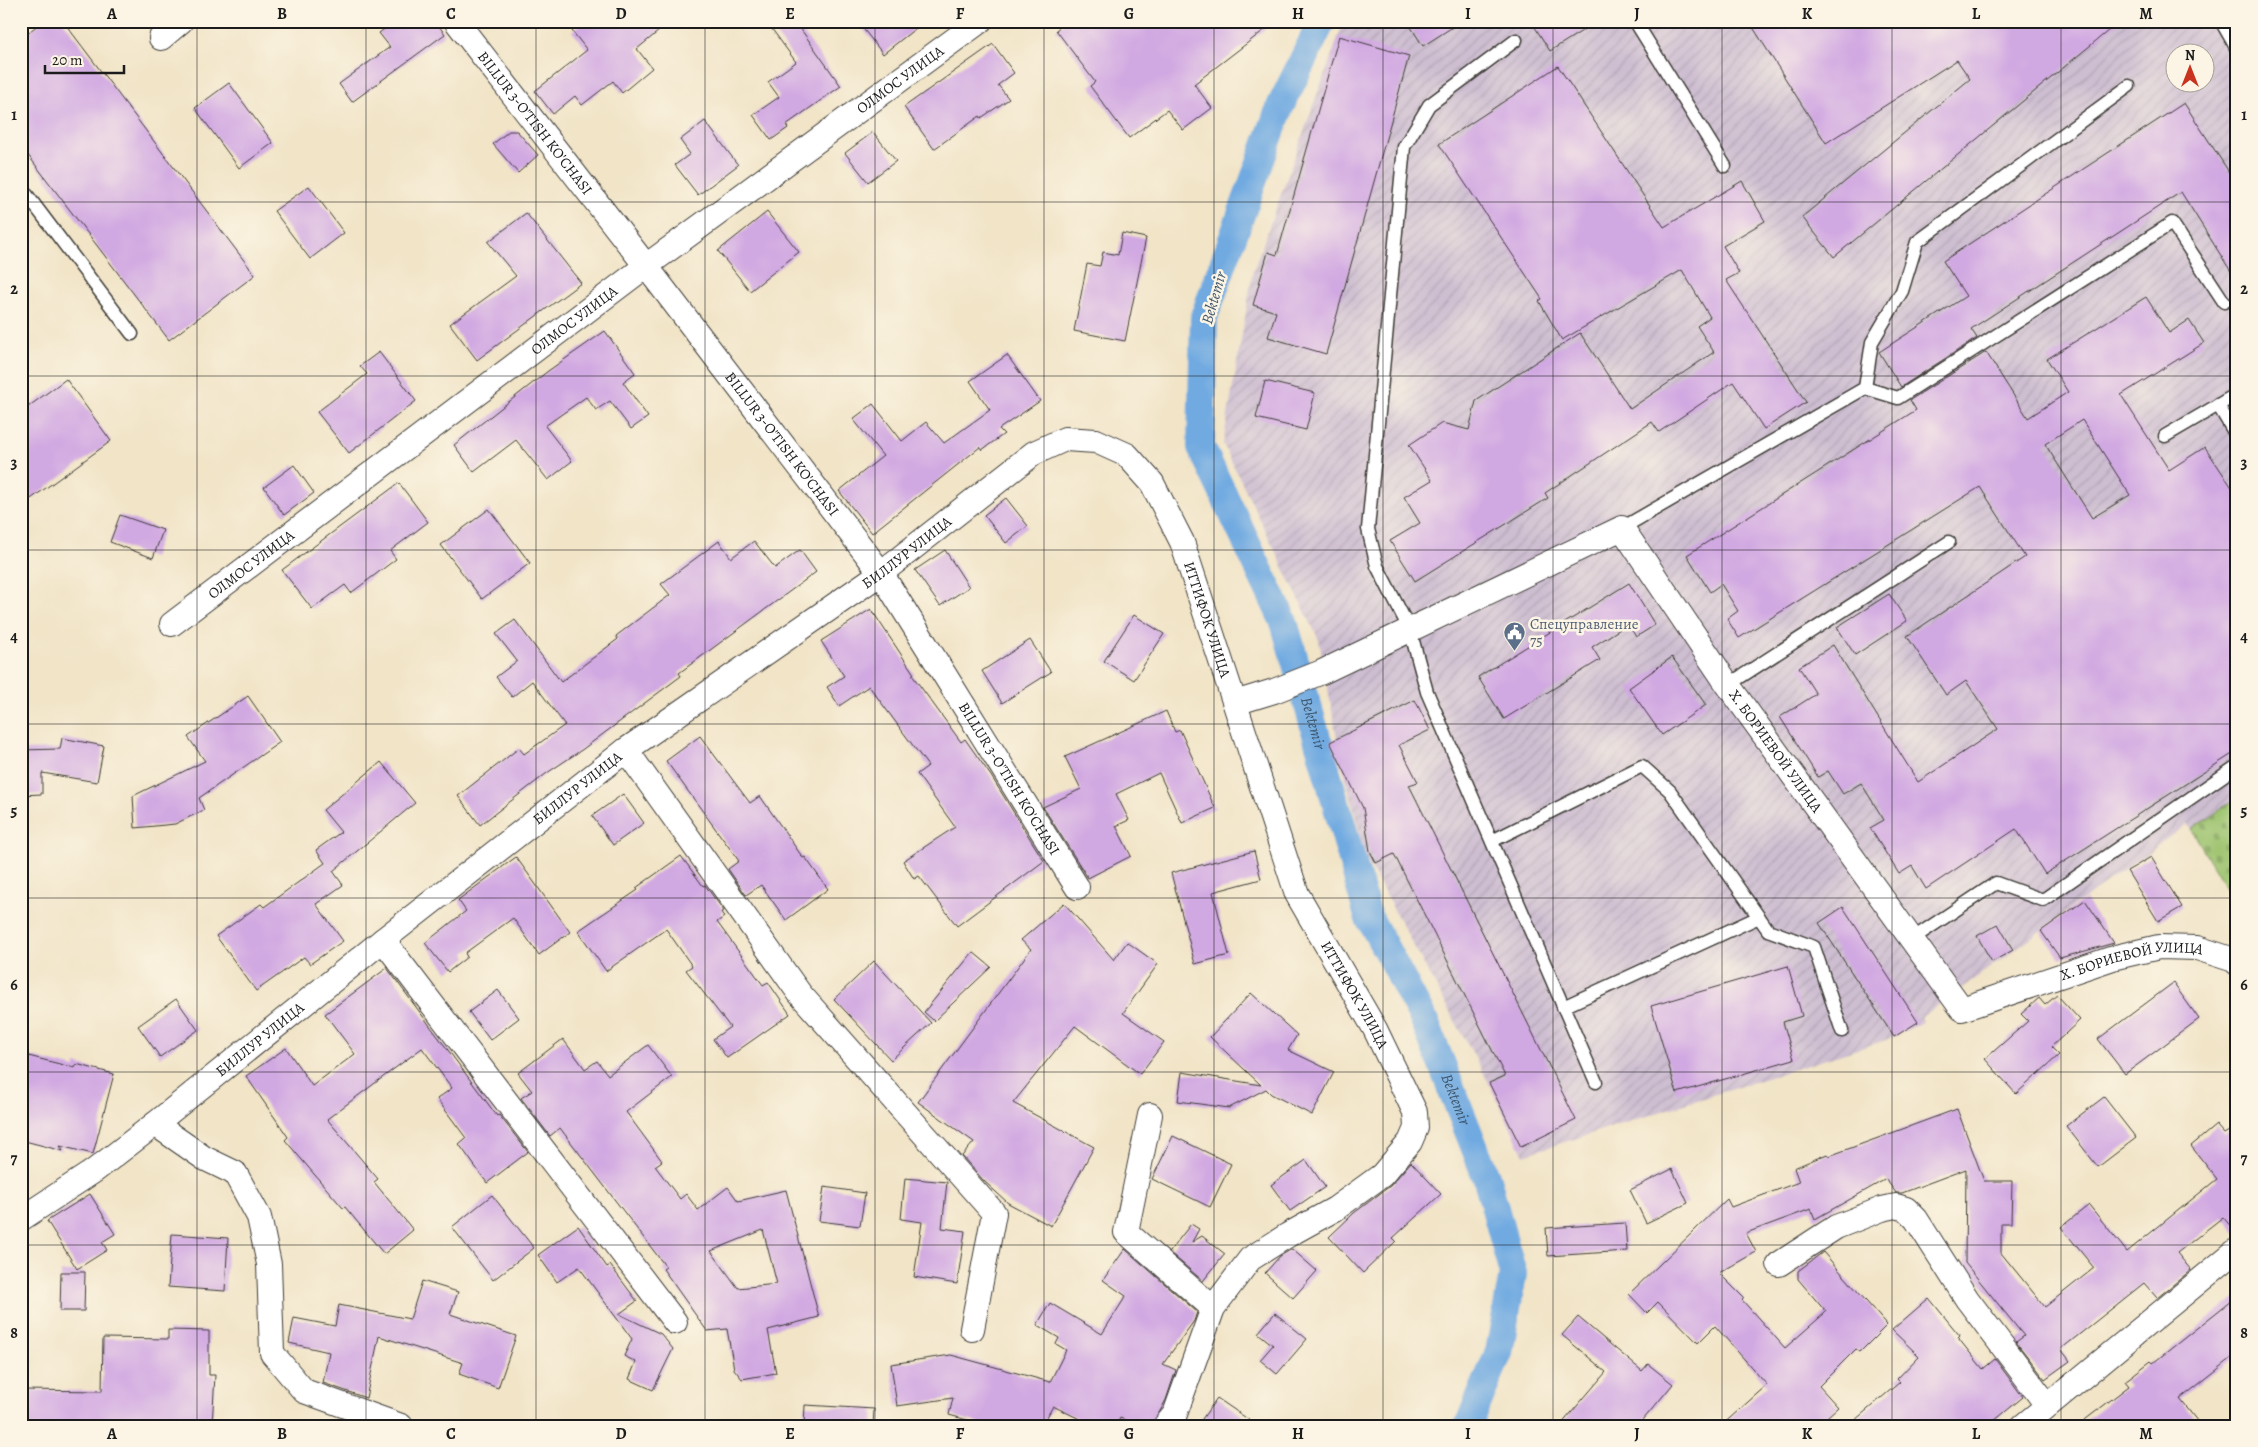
<svg xmlns="http://www.w3.org/2000/svg" width="2258" height="1447" viewBox="0 0 2258 1447" font-family="Alegreya,serif">
  <defs>
    <pattern id="industrial-furrows" width="10" height="10" patternUnits="userSpaceOnUse" patternTransform="scale(1.25)"><rect width="10" height="10" fill="#cebed1"/><path d="M-1 1l2-2M0 10L10 0M9 11l2-2" fill="none" stroke="#b0a3b3"/></pattern>
    <pattern id="cemetery-stones" width="16" height="16" patternUnits="userSpaceOnUse" patternTransform="scale(1.25)"><rect width="16" height="16" fill="#9dc36e"/><path d="M2 7V4a2 2 0 0 1 4 0v3zM10 15v-3a2 2 0 0 1 4 0v3z" fill="#87a75f"/></pattern>
  </defs>
  <rect width="100%" height="100%" fill="#fcf5e5"/>
  <filter id="ink" filterUnits="userSpaceOnUse"><feTurbulence type="fractalNoise" baseFrequency=".02" numOctaves="2"/><feDisplacementMap in="SourceGraphic" scale="10" xChannelSelector="R" yChannelSelector="G"/><feConvolveMatrix kernelMatrix="1 2 1 2 8 2 1 2 1" color-interpolation-filters="sRGB"/></filter>
  <filter id="wash" filterUnits="userSpaceOnUse"><feTurbulence type="fractalNoise" baseFrequency=".0096" numOctaves="4" result="noise"/><feDisplacementMap in="SourceGraphic" scale="20" xChannelSelector="R" yChannelSelector="G"/><feGaussianBlur stdDeviation="1.12" result="paint"/><feColorMatrix in="noise" values="0 0 0 0 0 0 0 0 0 0 0 0 0 0 0 0 0 1.4 0 .05"/><feComposite in="paint" operator="in"/></filter>
  <g filter="url(#wash)">
    <rect width="100%" height="100%" fill="#f1e4c7"/>
    <path fill="url(#industrial-furrows)" fill-rule="evenodd" d="M1344,21h893v776l-45,33 -5,-6 -265,193 1,5 -37,18 -362,115 -35,-72 -123,-224 -27,-110 -20,-109 -96,-196 30,-173zM2176,52h30v30h-30z"/>
    <path fill="url(#cemetery-stones)" stroke="#5c7045" d="M2237,797v110l-45,-77z"/>
    <g fill="none" stroke-linecap="round" stroke-linejoin="round">
      <path stroke="#71aae1" stroke-width="28" id="s1" d="M1322,21l-42,86 -76,210 -3,130 83,175 84,294 57,106 62,157 26,95 -14,78 -31,74"/>
    </g>
    <g id="blocks">
      <g fill="#d1a9e2" fill-rule="evenodd">
        <path d="M43,21h20l192,254 -86,65 -148,-194v-108z"/>
        <path d="M395,21h40l10,13 -93,68 -13,-18 51,-37 -11,-14z"/>
        <path d="M585,21h86l-34,28 15,19 -30,25 -9,-12 -31,24 -7,-9 -22,18 -18,-23 52,-41 -15,-19z"/>
        <path d="M766,21h29l46,65 -55,39 2,3 -17,12 -18,-25 26,-18 -11,-15 28,-20z"/>
        <path d="M857,21h68l-42,33z"/>
        <path d="M1067,21h209l-82,63 18,24 -29,22 -16,-20 -38,28 -39,-52 5,-4 -39,-52z"/>
        <path d="M1407,21h55l-39,25z"/>
        <path d="M1531,21h67l-48,30z"/>
        <path d="M1749,21h371l-286,236 -32,-40 168,-138 -13,-19 -131,83z"/>
        <path d="M1339,36l70,20 -83,298 -58,-17 8,-25 -23,-7 15,-53 9,3z"/>
        <path d="M993,44l21,29 -16,12 11,14 -28,19 -1,-2 -46,33 -30,-42z"/>
        <path d="M1558,66l106,161 78,-46 23,40 -42,25 16,27 -13,7 80,122 -42,27 -31,-47 -74,50 -7,-10 -107,71 3,5 -133,83 -25,-40 30,-18 -16,-26 28,-17 -23,-35 33,-22 27,7 7,-29 104,-68 50,76 84,-57 -17,-26 13,-9 -28,-47 -120,70 -23,-39 3,-2 -103,-155z"/>
        <path d="M229,83l44,60 -34,25 -44,-60z"/>
        <path d="M2184,103l45,69 8,-5v114l-56,-89 -210,137 6,9 -76,49 -22,-35 87,-56 -23,-35z"/>
        <path d="M705,121l33,44 -40,30 -23,-30 15,-11 -10,-14z"/>
        <path d="M509,131h8l21,24 -20,18 -25,-29z"/>
        <path d="M873,132l23,29 -28,21 -23,-29z"/>
        <path d="M309,186l35,47 -34,26 -36,-48z"/>
        <path d="M767,212l32,40 -49,39 -32,-40z"/>
        <path d="M526,213l55,70 -104,77 -27,-36 66,-48 -28,-34z"/>
        <path d="M1122,233l24,5 -21,103 -51,-10 13,-67 13,2 3,-14 15,3z"/>
        <path d="M2146,297l23,36 20,-13 15,23 -83,52 48,75 36,-23 32,48v256l-192,123 -29,-45 -90,60 -14,-23 -13,8 -29,-46 14,-8 -23,-37 -18,11 -15,-23 -10,6 -38,-60 36,-23 -17,-27 34,-22 85,137 80,-53 -32,-48 -20,14 -39,-59 118,-79 -45,-70 -241,151 -12,-19 11,-8 -17,-27 -11,8 -23,-37 229,-145 -6,-10 76,-48 42,66 40,-26 -21,-33zM2082,420l48,75 -38,23 -47,-74z"/>
        <path d="M605,331l30,42 -12,9 25,35 -17,12 -21,-28 -14,9 -10,-13 -41,29 27,35 -24,19 -32,-40 -42,32 -20,-27 94,-74z"/>
        <path d="M379,352l37,49 -67,52 -32,-41 50,-38 -7,-8z"/>
        <path d="M1007,355l33,46 -41,28 5,5 -22,16 -2,-3 -108,86 -33,-42 44,-35 -30,-37 20,-15 29,37 24,-19 18,21 46,-33 -20,-29z"/>
        <path d="M66,379l45,62 -90,65v-94z"/>
        <path d="M1265,381l50,12 -9,37 -50,-12z"/>
        <path d="M294,465l20,28 -30,22 -20,-28z"/>
        <path d="M399,483l29,39 -38,29 6,8 -45,34 -6,-8 -33,24 -30,-39z"/>
        <path d="M1006,498l22,28 -22,17 -22,-28z"/>
        <path d="M489,509l41,54 -48,36 -41,-54z"/>
        <path d="M120,515l43,15 -10,28 -43,-16z"/>
        <path d="M719,541l12,17 23,-17 21,27 25,-18 16,22 -137,101 2,3 -98,73 -36,24 -67,52 -22,-29 61,-48 5,6 41,-29 -33,-44 -20,16 -16,-20 21,-16 -21,-27 19,-14 46,62 57,-43 -2,-3 54,-41 -9,-11z"/>
        <path d="M945,550l24,37 -29,19 -25,-36z"/>
        <path d="M1629,583l26,42 -19,12 -8,-13 -36,23 8,13 -96,59 -26,-42z"/>
        <path d="M1889,594l18,27 -52,34 -18,-28z"/>
        <path d="M871,609l43,65 -2,1 49,67 4,-3 26,37 53,85 -87,65 -38,-50 -5,3 -11,-18 52,-34 -38,-53 11,-8 -59,-80 -30,20 -12,-19 17,-11 -23,-35z"/>
        <path d="M1134,615l30,19 -30,46 -30,-19z"/>
        <path d="M1030,640l21,32 -49,31 -20,-32z"/>
        <path d="M1672,657l34,48 -44,30 -33,-47z"/>
        <path d="M248,696l32,46 -81,56 5,12 -29,14 -40,4 -2,-32 72,-35 -17,-24z"/>
        <path d="M1415,700l15,30 -31,15 19,37 -9,3 167,335 -55,27 -32,-64 16,-7 -111,-222 -18,9 -6,-12 -7,-43 -33,-66z"/>
        <path d="M1166,711l9,21 5,-2 35,78 -33,15 -23,-50 -43,21 13,26 -13,6 15,30 -43,22 -45,-71 38,-18 -16,-32z"/>
        <path d="M700,736l50,67 10,-7 43,62 2,-1 23,32 -42,31 -25,-35 -15,10 -18,-26 11,-8 -73,-100z"/>
        <path d="M62,738l42,8 -7,36 -55,-9v21l-21,1v-45l39,-1z"/>
        <path d="M381,762l34,41 -82,68 10,14 -27,19 27,37 -33,23 -6,-7 -48,34 -40,-55 45,-32 3,3 61,-44 -9,-13 25,-18 -18,-22z"/>
        <path d="M623,794l21,29 -31,22 -21,-29z"/>
        <path d="M1254,851l7,28 -48,13 16,63 -34,9 -24,-91z"/>
        <path d="M681,856l22,30 2,-1 19,26 -3,1 3,5 -7,5 46,63 5,-3 22,32 -63,44 -14,-19 17,-12 -44,-57 6,-4 -26,-37 -60,42 -28,-40 60,-41 -2,-2z"/>
        <path d="M516,857l54,75 -31,23 -26,-37 -48,35 2,4 -19,15 -23,-29 41,-32 -8,-11z"/>
        <path d="M2151,857l31,50 -24,14 -31,-50z"/>
        <path d="M2085,900l29,43 -54,15 -19,-27z"/>
        <path d="M1064,903l50,57 13,-18 31,22 -35,49 41,29 -24,32 -65,-48 -62,77 81,44 -43,79 -43,-23 -24,-22 -22,-25 12,-14 -56,-40 113,-153 -10,-9z"/>
        <path d="M1843,907l75,115 -24,15 -75,-114z"/>
        <path d="M1998,924l15,26 -21,12 -15,-26z"/>
        <path d="M973,952l18,15 -57,54 -10,-9z"/>
        <path d="M874,961l57,62 -40,37 -57,-61z"/>
        <path d="M1788,966l14,50 -19,6 11,37 -117,34 -26,-87z"/>
        <path d="M387,968l110,148 2,-1 29,37 -41,31 -28,-39 7,-6 -29,-39 15,-11 -30,-40 -95,71 51,60 -4,3 39,48 -29,24 -39,-47 -2,1 -58,-68 3,-3 -42,-61 40,-28 26,38 43,-32 -30,-40z"/>
        <path d="M2173,983l26,36 -74,55 -27,-35z"/>
        <path d="M498,990l21,28 -29,22 -21,-28z"/>
        <path d="M1251,993l46,42 -9,15 46,22 -22,43 -41,-21 -5,-5 -37,19 -51,-7 4,-29 79,13 -51,-48z"/>
        <path d="M2057,995l23,25 -29,27 8,8 -43,39 -31,-35 43,-38 -7,-7 18,-16 6,7z"/>
        <path d="M176,999l22,31 -38,27 -22,-31z"/>
        <path d="M563,1039l22,30 12,-8 11,14 40,-30 24,32 -46,35 36,49 -7,5 25,33 6,-5 12,16 30,-23 10,14 48,-11 33,127 -51,13 8,43 -34,6 -8,-10 -7,-40 -20,2 -44,-62 3,-2 -106,-139 -10,8 -29,-38 11,-7 -14,-18zM763,1230l14,54 -39,4 -27,-37z"/>
        <path d="M21,1054l54,14 1,-4 38,10 -21,80 -33,-8 3,5 -42,-11z"/>
        <path d="M2104,1097l32,41 -38,29 -32,-41z"/>
        <path d="M1957,1109l27,72h28l-1,42h-10v30l44,54 49,-39 -33,-41 28,-22 38,47 90,-73 -26,-33 25,-21 8,9 13,-8v108l-14,-17 -46,36 14,17 -34,28 -13,-15 -83,66 9,12 -25,18 -29,-37 8,-6 -59,-73 1,-94 -64,24h-6l-10,-14 -71,40 -4,-10 -65,24 10,19 -37,21 25,25 -2,2 43,48 41,-36 -28,-33v-8l25,-19 64,73 -27,27 -4,-3 -37,37 19,21 -21,19h-96l46,-41 -52,-59 -17,17 -40,-41 -11,11 -18,-19 98,-95 4,8 68,-25 -5,-14 33,-14 2,2z"/>
        <path d="M1173,1136l58,28 -21,43 -58,-28z"/>
        <path d="M1306,1160l19,27 -35,24 -19,-26z"/>
        <path d="M1411,1162l30,32 -48,44 3,3 -33,32 -34,-36 25,-24 36,-27z"/>
        <path d="M1672,1169l16,34 -42,20 -16,-33z"/>
        <path d="M905,1178l42,4 -5,46 23,3 -8,53 -43,-7 8,-55 -21,-3z"/>
        <path d="M824,1187l41,6 -5,33 -41,-5z"/>
        <path d="M90,1194l25,40 -13,8 5,8 -30,19 -30,-48z"/>
        <path d="M492,1195l42,53 -41,32 -41,-53z"/>
        <path d="M1625,1223l2,28 -79,5 -2,-28z"/>
        <path d="M1191,1224l8,5 -7,13 10,-6 23,18 -22,27 -34,-29z"/>
        <path d="M578,1226l29,41 3,-2 27,36 -18,13 42,20 12,15 -20,41 -24,-11 7,-17 -12,-6 8,-17 -53,-72 -22,15 -19,-27z"/>
        <path d="M172,1234l56,4 -3,53 -57,-4z"/>
        <path d="M1125,1249l72,63 -3,9 -31,43 13,6 -10,30 -14,26h-12l-20,-8 -4,8h-22l-41,-20 -11,20h-52l-41,-11 4,-17 -56,8 -6,-42 60,-9 99,27 16,-32 -10,-6 3,-6 -22,-13 13,-22 52,31 24,-38 -23,-16z"/>
        <path d="M1292,1249l25,22 -24,27 -28,-25 15,-17z"/>
        <path d="M61,1272h24l-1,39h-24z"/>
        <path d="M422,1281l36,11 -8,22 66,22 -18,52 -39,-14 4,-11 -84,-27 -13,62 -43,-15 6,-31 -40,-9 5,-25 41,8 4,-21 71,14z"/>
        <path d="M2237,1296v58l-57,45 21,27h-124l52,-40 -4,-5 26,-20 2,2z"/>
        <path d="M1929,1298l31,38 -2,2 25,31 12,-10 28,38 -35,29h-140l52,-44 -3,-3 22,-23 -27,-26z"/>
        <path d="M1275,1313l32,26 -30,35 -17,-14 13,-15 -15,-12z"/>
        <path d="M1578,1317l64,54 6,-7 25,20 -35,42h-78l46,-54 -44,-37z"/>
        <path d="M168,1330l41,1v44h6l-3,51h-191v-36l81,1 1,-53 65,1z"/>
        <path d="M1217,1398l41,28h-61z"/>
        <path d="M805,1405l69,4 -1,17h-69z"/>
      </g>
    </g>
  </g>
  <g filter="url(#ink)">
    <use href="#blocks" fill-opacity="0" stroke="#3c3a36" stroke-width="1"/>
    <g fill="none" stroke-linecap="round" stroke-linejoin="round">
      <defs>
        <g id="service">
          <path d="M1635,21l90,145"/>
          <path d="M2221,21l16,28"/>
          <path d="M1516,40l-87,65 -25,42 -36,382 9,37 33,64 17,62 169,390"/>
          <path d="M21,187l111,147"/>
          <path d="M1865,388l33,10 274,-175 52,79"/>
          <path d="M2218,405l19,32"/>
          <path d="M2165,436l72,-42"/>
          <path d="M1622,528l243,-140 7,-46 30,-51 15,-49 212,-156"/>
          <path d="M1728,685l221,-143"/>
          <path d="M1492,841l150,-75 28,25 98,139 46,17 28,84"/>
          <path d="M1912,939l84,-56 47,17 194,-134"/>
          <path d="M1563,1007l196,-90"/>
        </g>
        <g id="minor">
          <path id="s2" d="M456,21l190,245 235,307 196,314"/>
          <path d="M161,38l20,-17"/>
          <path id="s3" d="M172,624l474,-358 334,-245"/>
          <path id="s4" d="M1235,703l39,-12 48,-19 300,-144 106,157 234,324 154,-52 43,-10 38,1 37,12 3,3"/>
          <path d="M626,750l174,244 194,219 -22,116"/>
          <path d="M383,940l292,382"/>
          <path d="M1150,1115l-24,117 87,76"/>
          <path d="M155,1124l49,34 31,15 24,44 10,47 3,89 32,38 97,35"/>
          <path id="s5" d="M21,1219l73,-48 61,-47 228,-184 243,-190 255,-177 153,-120 31,-14 31,2 31,14 25,28 30,59 115,352 78,135 40,83 1,16 -6,14 -28,33 -47,34 -47,26 -38,24 -37,49 -38,106 -10,12"/>
          <path d="M1779,1264l57,-37 46,-18 14,-3 10,3 10,10 51,80 80,106"/>
          <path d="M2023,1426l214,-176"/>
        </g>
      </defs>
      <use href="#service" stroke="#3c3a36" stroke-width="15"/>
      <use href="#minor" stroke="#3c3a36" stroke-width="26"/>
      <use href="#service" stroke="#fff" stroke-width="12"/>
      <use href="#minor" stroke="#fff" stroke-width="24"/>
    </g>
  </g>
  <path fill="none" stroke="#1c1c1c" stroke-width="1" stroke-opacity="0.55" d="M197,21v1405M366,21v1405M536,21v1405M705,21v1405M875,21v1405M1044,21v1405M1214,21v1405M1383,21v1405M1553,21v1405M1722,21v1405M1892,21v1405M2061,21v1405M21,202h2216M21,376h2216M21,550h2216M21,724h2216M21,898h2216M21,1072h2216M21,1245h2216"/>
  <defs>
    <symbol id="civic-pin" viewBox="-11 -11 22 30"><path d="M0 17L-7.5 6A9.5 9.5 0 1 1 7.5 6Z" fill="#5c6f8a" stroke="#fcf5e5"/><path d="M-.6-6.5H3V-4.5H.6V-3L4-1V1h2V6H-6V1h2V-1L-.6-3ZM-1.2 2.5V6h2.4V2.5Z" fill="#fff"/></symbol>
  </defs>
  <g fill-rule="evenodd">
    <use href="#civic-pin" x="1502" y="620" width="25" height="34"/>
  </g>
  <g text-anchor="middle" dominant-baseline="central" stroke-width="5" stroke-linejoin="round" paint-order="stroke">
    <g font-size="15" fill="#1c1c1c" stroke="#fcf5e5">
      <text stroke="none"><textPath href="#s3" startOffset="909">ОЛМОС УЛИЦА</textPath></text>
      <text stroke="none"><textPath href="#s2" startOffset="129">BILLUR 3-O'TISH KO'CHASI</textPath></text>
      <text stroke="none"><textPath href="#s3" startOffset="504">ОЛМОС УЛИЦА</textPath></text>
      <text stroke="none"><textPath href="#s2" startOffset="534">BILLUR 3-O'TISH KO'CHASI</textPath></text>
      <text stroke="none"><textPath href="#s5" startOffset="1109">БИЛЛУР УЛИЦА</textPath></text>
      <text stroke="none"><textPath href="#s3" startOffset="99">ОЛМОС УЛИЦА</textPath></text>
      <text stroke="none"><textPath href="#s5" startOffset="1555">ИТТИФОК УЛИЦА</textPath></text>
      <text stroke="none"><textPath href="#s4" startOffset="696">Х. БОРИЕВОЙ УЛИЦА</textPath></text>
      <text stroke="none"><textPath href="#s2" startOffset="939">BILLUR 3-O'TISH KO'CHASI</textPath></text>
      <text stroke="none"><textPath href="#s5" startOffset="704">БИЛЛУР УЛИЦА</textPath></text>
      <text stroke="none"><textPath href="#s4" startOffset="1192">Х. БОРИЕВОЙ УЛИЦА</textPath></text>
      <text stroke="none"><textPath href="#s5" startOffset="1960">ИТТИФОК УЛИЦА</textPath></text>
      <text stroke="none"><textPath href="#s5" startOffset="299">БИЛЛУР УЛИЦА</textPath></text>
    </g>
    <g font-size="15" fill="#4e5e75" stroke="#fcf5e5" text-anchor="start">
      <text x="1530" y="624">Спецуправление<tspan x="1530" dy="17">75</tspan></text>
    </g>
    <g font-size="16" font-style="italic" fill="#3e556b" stroke="#fcf5e5">
      <text transform="translate(1214 298) rotate(-74)">Bektemir</text>
      <text stroke="none"><textPath href="#s1" startOffset="748">Bektemir</textPath></text>
      <text stroke="none"><textPath href="#s1" startOffset="1152">Bektemir</textPath></text>
    </g>
  </g>
  <rect width="2258" height="1447" fill="none" stroke="#fcf5e5" stroke-width="55"/>
  <g transform="translate(2190 68)"><circle r="24" fill="#fcf5e5" stroke="#a29e95"/>
  <path d="M0-4L9 19L0 12L-9 19Z" fill="#c8321e"/>
  <text y="-8" font-size="14" font-weight="bold" text-anchor="middle" fill="#1c1c1c">N</text>
  </g>
  <path d="M45 65v8h79v-8" fill="none" stroke="#1c1c1c" stroke-width="2.5"/>
  <text x="52" y="65" font-size="15" fill="#1c1c1c" stroke="#fcf5e5" stroke-width="4" paint-order="stroke">20 m</text>
  <rect x="28" y="28" width="2202" height="1392" fill="none" stroke="#1c1c1c" stroke-width="2"/>
  <g font-size="16" text-anchor="middle" font-weight="bold" fill="#1c1c1c">
    <text x="112" y="19">A</text>
    <text x="282" y="19">B</text>
    <text x="451" y="19">C</text>
    <text x="621" y="19">D</text>
    <text x="790" y="19">E</text>
    <text x="960" y="19">F</text>
    <text x="1129" y="19">G</text>
    <text x="1298" y="19">H</text>
    <text x="1468" y="19">I</text>
    <text x="1637" y="19">J</text>
    <text x="1807" y="19">K</text>
    <text x="1976" y="19">L</text>
    <text x="2146" y="19">M</text>
    <text x="14" y="120">1</text>
    <text x="2244" y="120">1</text>
    <text x="14" y="294">2</text>
    <text x="2244" y="294">2</text>
    <text x="14" y="468">3</text>
    <text x="2244" y="468">3</text>
    <text x="14" y="642">4</text>
    <text x="2244" y="642">4</text>
    <text x="14" y="816">5</text>
    <text x="2244" y="816">5</text>
    <text x="14" y="990">6</text>
    <text x="2244" y="990">6</text>
    <text x="14" y="1164">7</text>
    <text x="2244" y="1164">7</text>
    <text x="14" y="1338">8</text>
    <text x="2244" y="1338">8</text>
    <text x="112" y="1439">A</text>
    <text x="282" y="1439">B</text>
    <text x="451" y="1439">C</text>
    <text x="621" y="1439">D</text>
    <text x="790" y="1439">E</text>
    <text x="960" y="1439">F</text>
    <text x="1129" y="1439">G</text>
    <text x="1298" y="1439">H</text>
    <text x="1468" y="1439">I</text>
    <text x="1637" y="1439">J</text>
    <text x="1807" y="1439">K</text>
    <text x="1976" y="1439">L</text>
    <text x="2146" y="1439">M</text>
  </g>
</svg>
